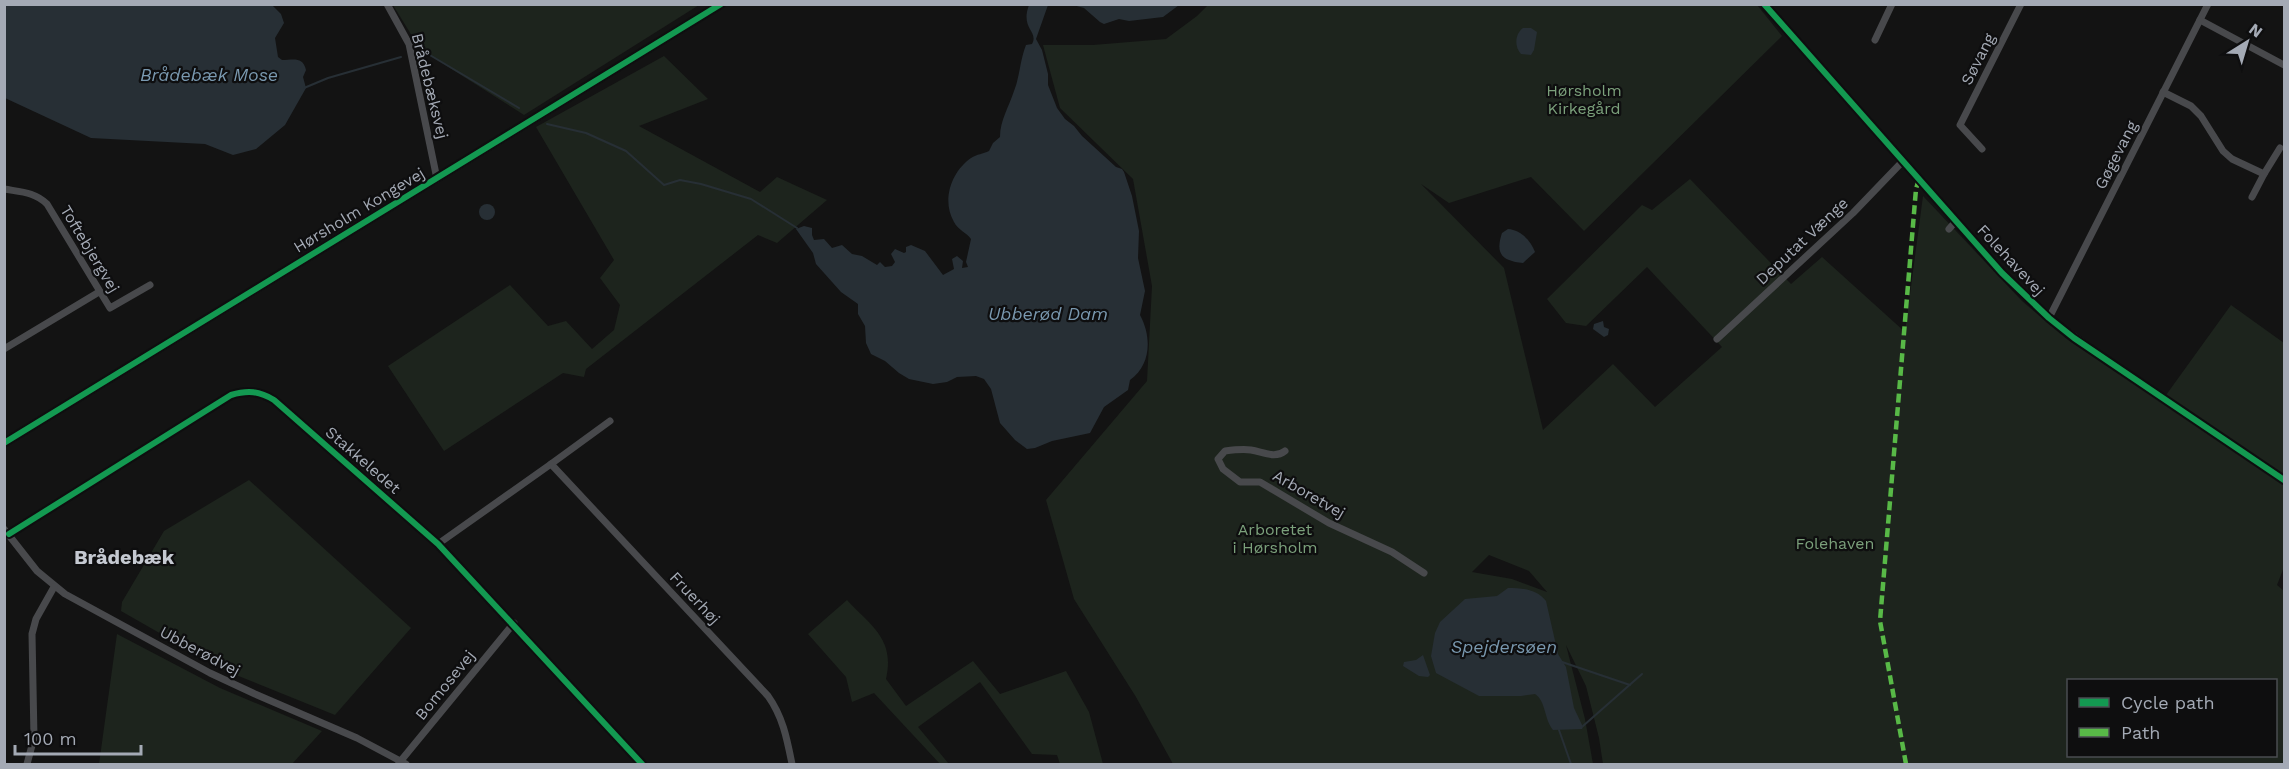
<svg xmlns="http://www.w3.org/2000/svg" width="2289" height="769" viewBox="0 0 2289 769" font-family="'Work Sans',sans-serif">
  <rect width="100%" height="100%" fill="#131313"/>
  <g fill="#1d241d" fill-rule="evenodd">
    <path d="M393,5h306l-175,110 -104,-66z"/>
    <path d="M1208,5h549l25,31 -198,195 -53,-54 -82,26 -28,-19 83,84 39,162 70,-66 42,43 67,-60 -75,-80 -61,59 -20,-3 -19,-24 95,-94 10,5 38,-31 101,105 31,-27 83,75 18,-136 99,105 45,38 94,63 70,-97 53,38v224l-7,18 7,6v173h-681l-4,-26 -13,-52 -20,-41 19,74 8,45h-420l-37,-67 -62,-98 -28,-99 101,-119 5,-95 -19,-107 -73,-71 -17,-63h50l73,-6 31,-23zM1489,555l40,16 18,21 -35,-13 -40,-7zM2068,680h208v76h-208z"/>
    <path d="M664,56l44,43 -69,27 121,66 17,-15 50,23 -50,43 -19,-8 -172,134 -2,8 -21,-4 -119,78 -56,-85 122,-81 38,41 18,-5 26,28 22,-19 6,-25 -20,-27 14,-18 -78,-133z"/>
    <path d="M249,480l162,148 -76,87 -109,-44 -105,-60 1,-9 42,-71z"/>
    <path d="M847,600c25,27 48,39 39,79l20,27 67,-45 27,33 66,-23 23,41 14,52h-43l-3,-9 -25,-1 -52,-72 -62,45 31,37h-9l-66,-71 -22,9 -6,-25 -38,-43z"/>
    <path d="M117,634l103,54 102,43 -30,33h-193z"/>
  </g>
  <g fill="#272f35">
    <path d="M4,5h268l9,9 3,9 -9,15 3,19 4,3c11,0 21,-4 24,10l-3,7 3,11 -21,37 -29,24 -23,6 -28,-11 -114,-6 -86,-40z"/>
    <path d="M1029,5h19l-12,34 6,11 6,24v11l9,23 8,11 9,7 8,10 34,31 6,2 2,3 8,24 7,35 -1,27 7,33 -5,24c12,22 11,50 -10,65l-2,10 -24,17 -14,26 -38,8 -17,7 -8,1 -12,-9 -15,-17 -9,-34 -7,-10 -8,-3 -19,1 -10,5 -14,2 -24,-5 -10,-6 -14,-12 -14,-7 -5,-11 -1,-17 -7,-12v-10l-17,-12 -25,-28 -3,-11 -17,-24 8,-3 8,2v7l2,5 10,-1 8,9 10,-3 10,9 10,2 15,9 3,-3 5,5 7,-1 3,-4 -4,-8 4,-5 9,4 2,-1v-5l5,-2 14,6 18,24 11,-6 -2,-10 5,-3 6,5 -1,7 6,-1 -2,-5 5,-23c-5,-7 -13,-9 -17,-17 -13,-22 -2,-51 17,-64 6,-4 12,-4 18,-7l4,-8 7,-6c0,-17 9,-30 14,-46 6,-15 6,-31 12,-46l6,-1c7,-13 -12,-15 -3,-39z"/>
    <path d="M1073,5h106l-16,12 -34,4 -10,-2 -15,5 -4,-2 -16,-14z"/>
    <path d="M1523,28h8l6,4 -3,18 -3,5 -10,-1c-7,-8 -6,-20 2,-26z"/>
    <circle cx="487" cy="212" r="8"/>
    <path d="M1508,229c13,1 23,12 27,23l-12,11c-21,-2 -28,-9 -21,-30z"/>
    <path d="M1603,321l1,6 5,2 -1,6 -4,2 -11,-8 1,-5z"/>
    <path d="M1508,588c14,0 29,1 38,13l12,53 8,13 8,41 9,19 -1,2 -29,1c-9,-11 -7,-29 -18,-36l-14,2h-42l-43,-23 -5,-17 4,-23 5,-11 25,-23 32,-3z"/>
    <path d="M1423,655l7,20 -2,2 -9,-1 -16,-10 1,-4 12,-2z"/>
  </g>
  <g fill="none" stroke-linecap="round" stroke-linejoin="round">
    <g stroke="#272f35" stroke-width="2">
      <path d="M419,53l4,-2 96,57"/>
      <path d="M304,88l24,-10 73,-21"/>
      <path d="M547,124l39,9 40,18 38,34 16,-5 21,4 50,15 46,29"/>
      <path d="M1562,662l68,23"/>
      <path d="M1583,726l59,-52"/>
      <path d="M1559,730l12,34"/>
    </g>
    <g stroke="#48494c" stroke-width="7">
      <path d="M387,4l22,40 28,135"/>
      <path d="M1764,4l238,269 47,45 72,52"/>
      <path d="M2200,20l84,45"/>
      <path d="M1875,40l17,-36"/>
      <path d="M2163,92l28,14 10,10 22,35 9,8 32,15 16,-26"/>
      <path d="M1982,149l-22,-24 61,-121"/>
      <path d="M4,189c17,3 31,3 43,15l63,104 40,-23"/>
      <path d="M2252,197l12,-23"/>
      <path d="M1949,229l7,-8"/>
      <path d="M2049,318l159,-314"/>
      <path d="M1717,339l136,-126 50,-52"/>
      <path d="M4,349l95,-57"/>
      <path d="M1285,451c-10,8 -22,1 -34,-1 -8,-1 -18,0 -26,1l-7,8 5,10 17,13h20l69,41 63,29 32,21"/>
      <path d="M551,464l59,-43"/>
      <path d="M4,529l33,42 28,23 145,79 45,21 102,44 49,26"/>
      <path d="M9,534l222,-139c17,-5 28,-4 43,5l164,144 204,220"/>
      <path d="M438,544l113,-80 217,232c15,21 19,43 24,68"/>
      <path d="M399,763l115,-140"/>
      <path d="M27,764l7,-26 -2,-104 4,-15 18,-32"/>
    </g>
    <g stroke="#46474a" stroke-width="9">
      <path d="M2121,370l163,110"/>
      <path d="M4,443l717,-439"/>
    </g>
    <path stroke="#58b947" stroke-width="4.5" stroke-dasharray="9 4.5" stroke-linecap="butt" d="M1906,764l-26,-143 36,-432 3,-10"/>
    <defs>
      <g id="cycleway">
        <path d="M1764,4l238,269 47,45 25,20 210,142"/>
        <path d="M4,443l717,-439"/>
        <path d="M9,534l222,-139c17,-5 28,-4 43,5l164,144 204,220"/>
      </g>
    </defs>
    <use href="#cycleway" stroke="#0e0e0f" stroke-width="10"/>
    <use href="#cycleway" stroke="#139951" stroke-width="6"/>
  </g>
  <g text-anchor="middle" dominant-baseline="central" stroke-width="4.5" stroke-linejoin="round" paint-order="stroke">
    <g font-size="16" fill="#a4aab5" stroke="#0e0e0f">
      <text transform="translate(1978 59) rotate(-63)">Søvang</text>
      <text transform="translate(430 86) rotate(76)">Brådebæksvej</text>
      <text transform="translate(2116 155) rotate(-63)">Gøgevang</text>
      <text transform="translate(359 210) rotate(-31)">Hørsholm Kongevej</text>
      <text transform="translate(1802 241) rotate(-43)">Deputat Vænge</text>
      <text transform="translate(90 249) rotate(59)">Toftebjergvej</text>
      <text transform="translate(2011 260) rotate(47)">Folehavevej</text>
      <text transform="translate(363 460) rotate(41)">Stakkeledet</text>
      <text transform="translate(1309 494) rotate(30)">Arboretvej</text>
      <text transform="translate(695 598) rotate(47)">Fruerhøj</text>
      <text transform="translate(200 651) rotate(28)">Ubberødvej</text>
      <text transform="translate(445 685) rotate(-51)">Bomosevej</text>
    </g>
    <g font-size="16" fill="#7ba07b" stroke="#0e0e0f">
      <text x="1584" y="90">Hørsholm<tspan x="1584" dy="18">Kirkegård</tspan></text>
      <text x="1275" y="529">Arboretet<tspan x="1275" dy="18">i Hørsholm</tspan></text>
      <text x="1835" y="543">Folehaven</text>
    </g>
    <g font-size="18" font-style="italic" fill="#7a99b0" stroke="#0e0e0f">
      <text x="209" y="74">Brådebæk Mose</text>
      <text x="1048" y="313">Ubberød Dam</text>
      <text x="1504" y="646">Spejdersøen</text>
    </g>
    <g font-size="20" font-weight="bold" fill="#c5c9d1" stroke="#0e0e0f">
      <text x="124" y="557">Brådebæk</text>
    </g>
  </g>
  <rect width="2289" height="769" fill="none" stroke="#a4aab5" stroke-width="12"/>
  <rect x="2067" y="679" width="210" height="78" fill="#0e0e0f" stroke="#4a4c51" stroke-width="1.5"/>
  <rect x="2079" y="698" width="30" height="9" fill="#139951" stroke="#4a4c51" stroke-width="1.5"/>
  <text x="2121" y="709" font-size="18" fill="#a4aab5">Cycle path</text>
  <rect x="2079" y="728" width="30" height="9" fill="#58b947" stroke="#4a4c51" stroke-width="1.5"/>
  <text x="2121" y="739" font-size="18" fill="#a4aab5">Path</text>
  <g transform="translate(2247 42) rotate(37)" stroke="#0e0e0f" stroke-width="4.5" paint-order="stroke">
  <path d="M0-4.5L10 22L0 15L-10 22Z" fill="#a4aab5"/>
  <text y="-9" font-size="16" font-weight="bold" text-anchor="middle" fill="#a4aab5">N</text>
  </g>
  <path d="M15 745v9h126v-9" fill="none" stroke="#a4aab5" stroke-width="3"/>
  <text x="24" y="745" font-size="18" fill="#a4aab5" stroke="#0e0e0f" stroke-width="4.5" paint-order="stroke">100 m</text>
</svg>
